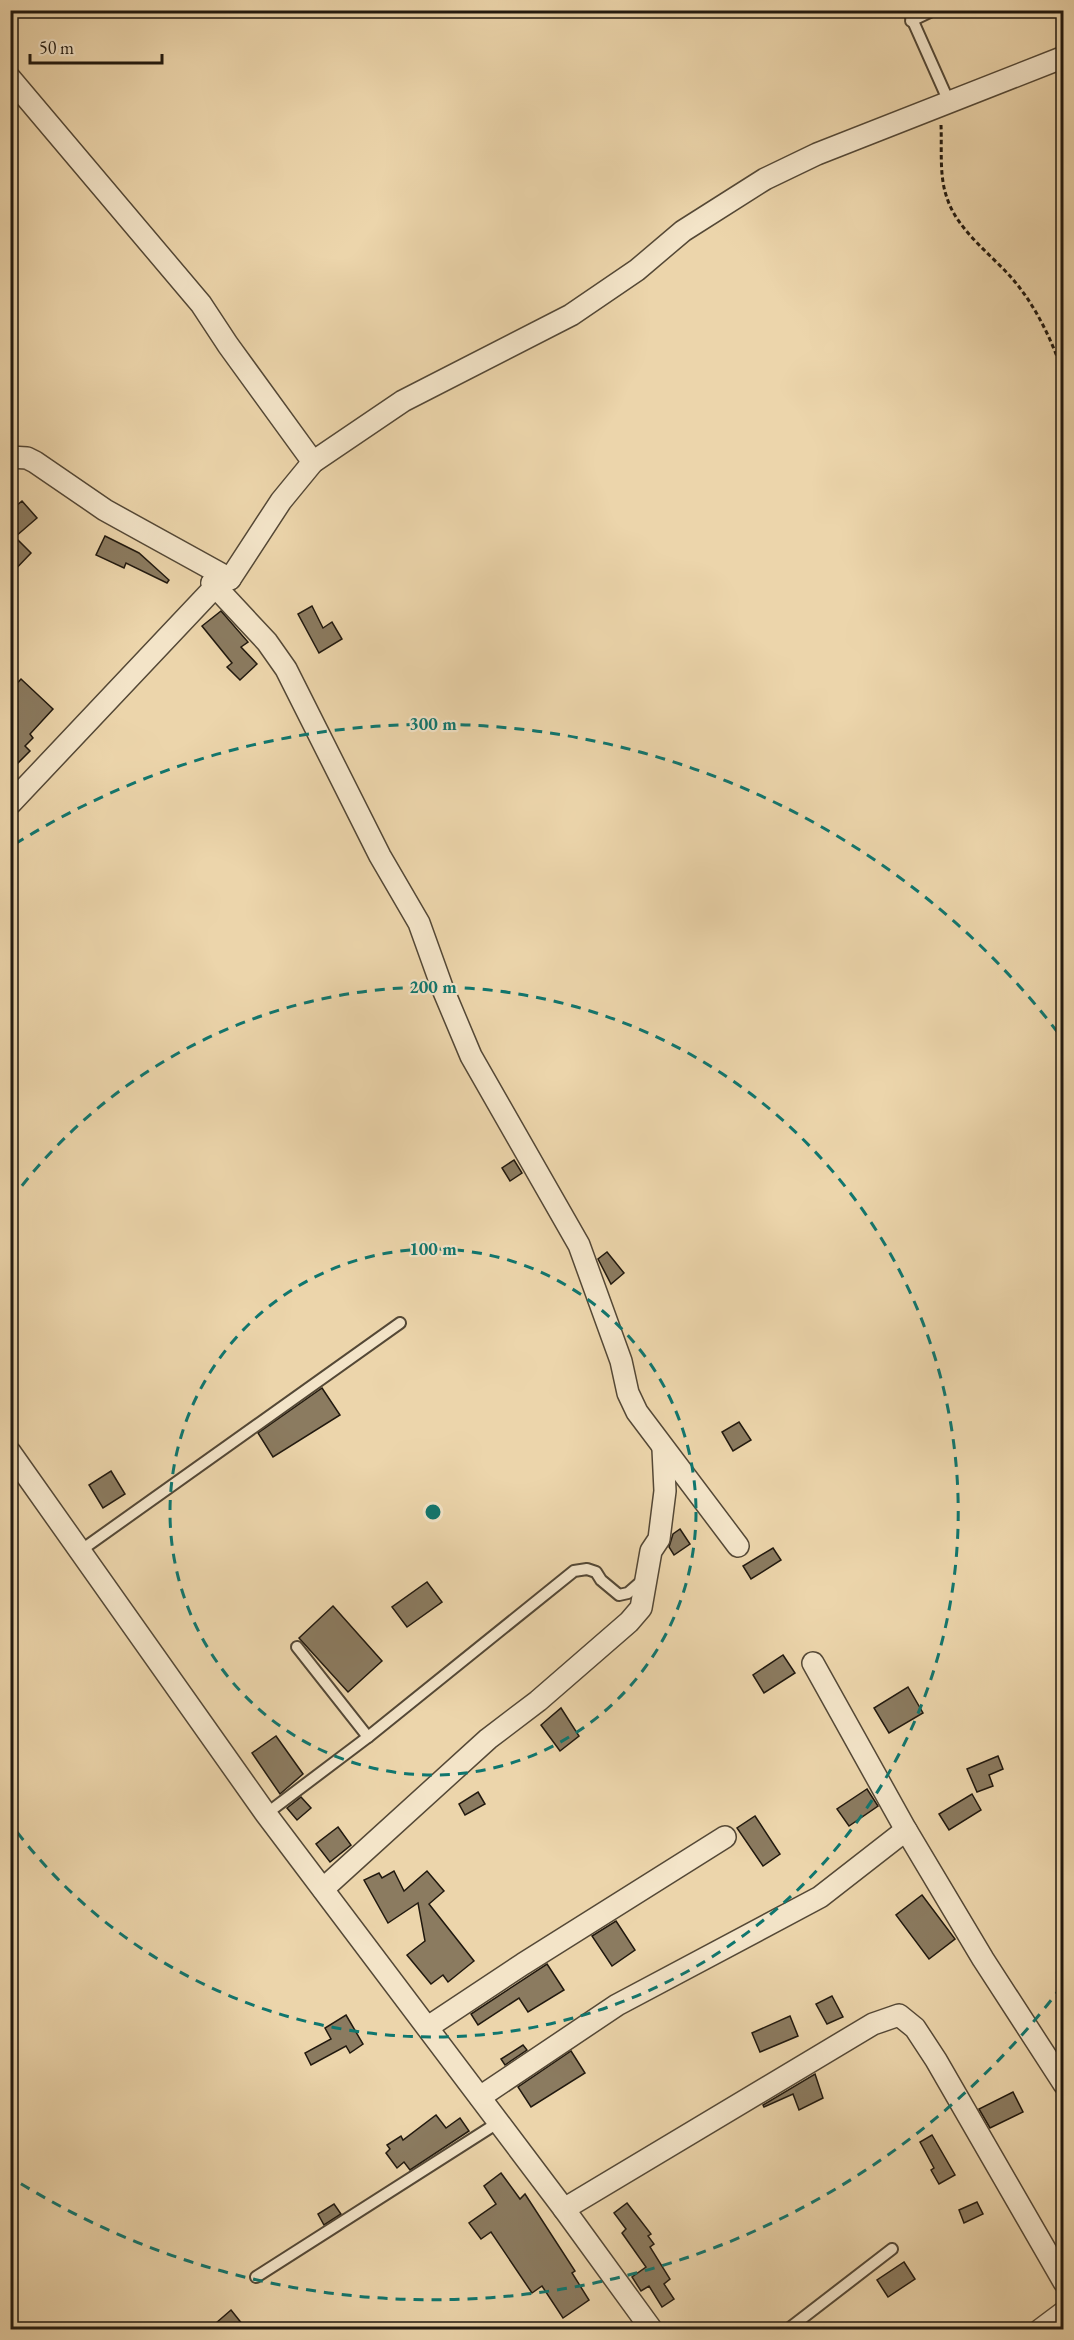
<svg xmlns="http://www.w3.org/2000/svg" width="1074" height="2340" viewBox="0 0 1074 2340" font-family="'EB Garamond',serif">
  <rect width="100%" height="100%" fill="#ecd5ab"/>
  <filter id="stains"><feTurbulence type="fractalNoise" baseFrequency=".00333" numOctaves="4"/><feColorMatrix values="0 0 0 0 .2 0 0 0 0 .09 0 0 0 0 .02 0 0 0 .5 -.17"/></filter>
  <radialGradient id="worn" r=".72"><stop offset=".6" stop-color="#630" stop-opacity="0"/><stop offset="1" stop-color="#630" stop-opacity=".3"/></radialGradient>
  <g fill="#8b7b60" stroke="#21190f" stroke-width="1.5">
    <path d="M22,501l15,17 -22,19 16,16 -21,22v-64z"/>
    <path d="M105,536l34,17 30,27 -2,3 -41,-20 -2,5 -28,-13z"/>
    <path d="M312,606l11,22 9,-6 10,17 -23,14 -21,-39z"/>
    <path d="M221,611l27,31 -7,5 16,17 -17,16 -13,-13 5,-4 -30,-37z"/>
    <path d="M21,679l32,30 -23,25 3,4 -8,8 5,5 -20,20v-80z"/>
    <path d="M514,1160l8,13 -12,8 -8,-13z"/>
    <path d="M607,1252l17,21 -13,11 -13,-25z"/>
    <path d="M322,1388l18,27 -67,42 -15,-24z"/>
    <path d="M739,1422l12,18 -18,11 -11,-19z"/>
    <path d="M111,1471l14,23 -22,14 -14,-23z"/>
    <path d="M680,1529l10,15 -16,11 -5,-8 4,-13z"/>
    <path d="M773,1548l8,12 -30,19 -8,-13z"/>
    <path d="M427,1582l15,20 -35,25 -15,-20z"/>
    <path d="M333,1606l49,55 -34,31 -49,-54z"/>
    <path d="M783,1655l12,18 -31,20 -11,-18z"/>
    <path d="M908,1687l15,26 -34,20 -15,-25z"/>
    <path d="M561,1708l18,28 -19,15 -19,-26z"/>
    <path d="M276,1736l27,38 -23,20 -28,-41z"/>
    <path d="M998,1756l5,13 -14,6 4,11 -16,6 -10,-23z"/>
    <path d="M867,1789l11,17 -29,20 -12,-17z"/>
    <path d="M478,1792l7,12 -20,11 -6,-11z"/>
    <path d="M972,1794l9,16 -32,20 -10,-16z"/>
    <path d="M301,1797l10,11 -14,12 -10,-12z"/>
    <path d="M755,1816l25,38 -17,12 -26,-38z"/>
    <path d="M338,1827l13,18 -21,17 -14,-18z"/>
    <path d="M394,1871l10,20 23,-20 17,20 -15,13 45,57 -26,21 -5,-7 -12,9 -24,-29 18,-14 -7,-38 -30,20 -24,-43 15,-7 3,5z"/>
    <path d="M922,1895l33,44 -26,20 -33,-44z"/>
    <path d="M616,1921l19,29 -23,16 -20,-30z"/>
    <path d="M547,1964l17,26 -36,22 -9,-14 -41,27 -7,-11z"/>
    <path d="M832,1996l11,21 -16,7 -11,-20z"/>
    <path d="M346,2015l17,29 -13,9 -4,-7 -35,19 -6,-12 26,-14 -6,-11z"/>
    <path d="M790,2016l8,20 -38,16 -8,-19z"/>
    <path d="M523,2045l4,5 -22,15 -4,-6z"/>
    <path d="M571,2051l14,22 -54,34 -13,-20z"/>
    <path d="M815,2074l8,24 -24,12 -6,-16 -29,13 -1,-2z"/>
    <path d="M1013,2092l10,20 -33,16 -11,-19z"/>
    <path d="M436,2115l10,13 14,-10 9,13 -59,39 -6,-8 -7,6 -11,-15 4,-4 -3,-4 14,-9 2,4z"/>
    <path d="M932,2135l23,40 -16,9 -8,-14 3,-2 -14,-26z"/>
    <path d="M501,2173l19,26 5,-5 50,77 -3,2 17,27 -26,18 -21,-32 -10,7 -41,-61 -10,7 -12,-16 27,-19 -12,-18z"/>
    <path d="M977,2202l6,12 -19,9 -5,-13z"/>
    <path d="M627,2203l24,31 -3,2 6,8 -4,3 20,32 -6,5 10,15 -12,8 -13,-21 -8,5 -9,-14 14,-10 -24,-34 4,-4 -12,-16z"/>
    <path d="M334,2204l7,10 -17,11 -6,-11z"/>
    <path d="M904,2262l11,17 -27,18 -11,-17z"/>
    <path d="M231,2310l16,20h-39z"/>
  </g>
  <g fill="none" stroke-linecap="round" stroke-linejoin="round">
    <defs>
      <g id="service">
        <path d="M908,10l41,92"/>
        <path d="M911,21l23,-11"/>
        <path d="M80,1551l320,-228"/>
        <path d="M297,1647l71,90"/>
        <path d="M266,1814l102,-77 206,-166 13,-2 9,3 5,8 18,15 9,-2 16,-14"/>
        <path d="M256,2277l243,-155"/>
        <path d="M787,2330l105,-81"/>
      </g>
      <g id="minor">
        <path d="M10,78l191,226 27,41 85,117"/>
        <path d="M10,457l17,1 8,4 70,48 125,69"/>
        <path d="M212,583l55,59 19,27 94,187 39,67 23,64 29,69 108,189 42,116 7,32 9,19 101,134"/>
        <path d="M10,804l203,-215 -1,-6 18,-4 51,-78 32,-39 90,-61 168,-86 66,-45 46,-39 82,-52 52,-25 247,-97"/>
        <path d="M10,1452l256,362 298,395 88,121"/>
        <path d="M813,1663l93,167 77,129 81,125"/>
        <path d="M323,1889l165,-150 50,-38 91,-79 12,-14 10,-57 8,-12 6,-48 -2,-42"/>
        <path d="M428,2027l95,-63 202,-127"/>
        <path d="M480,2097l137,-92 203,-108 86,-67"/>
        <path d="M564,2209l309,-185 26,-9 16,13 21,32 128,222"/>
        <path d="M1040,2330l24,-18"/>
      </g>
    </defs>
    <use href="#service" stroke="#544836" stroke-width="14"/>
    <use href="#minor" stroke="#544836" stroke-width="24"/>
    <path stroke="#21190f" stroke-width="3" stroke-dasharray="4.5 3" stroke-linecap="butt" d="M941,125c1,24 -2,51 6,73 10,31 41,54 63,78 25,28 42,64 54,100"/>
    <use href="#service" stroke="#f3e4c8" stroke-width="10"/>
    <use href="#minor" stroke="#f3e4c8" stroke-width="21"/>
  </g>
  <g fill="none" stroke="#0f766e" stroke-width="3" stroke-dasharray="10 8">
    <circle cx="433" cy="1512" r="263"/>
    <path d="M11 1200A525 525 0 1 1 11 1824"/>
    <path d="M1062 1986A788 788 0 0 1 15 2180M15 844A788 788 0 0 1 1062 1038"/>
  </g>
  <circle cx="433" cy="1512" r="9" fill="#0f766e" stroke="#f3e4c8" stroke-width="3"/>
  <g font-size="18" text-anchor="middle" font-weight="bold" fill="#0f766e" stroke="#f3e4c8" stroke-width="4.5" stroke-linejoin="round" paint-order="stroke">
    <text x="433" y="730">300 m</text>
    <text x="433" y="993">200 m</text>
    <text x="433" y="1255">100 m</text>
  </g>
  <rect width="1074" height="2340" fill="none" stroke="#ecd5ab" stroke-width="36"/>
  <rect x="12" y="12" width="1050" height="2316" fill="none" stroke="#21190f" stroke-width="3"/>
  <rect x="18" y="18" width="1038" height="2304" fill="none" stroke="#21190f" stroke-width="1.5"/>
  <path d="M30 54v9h132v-9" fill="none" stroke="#21190f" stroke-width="3"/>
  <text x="39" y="54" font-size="18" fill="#21190f" stroke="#f3e4c8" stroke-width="4.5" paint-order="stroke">50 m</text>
  <rect width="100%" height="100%" filter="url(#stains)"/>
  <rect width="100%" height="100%" fill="url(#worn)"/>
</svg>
